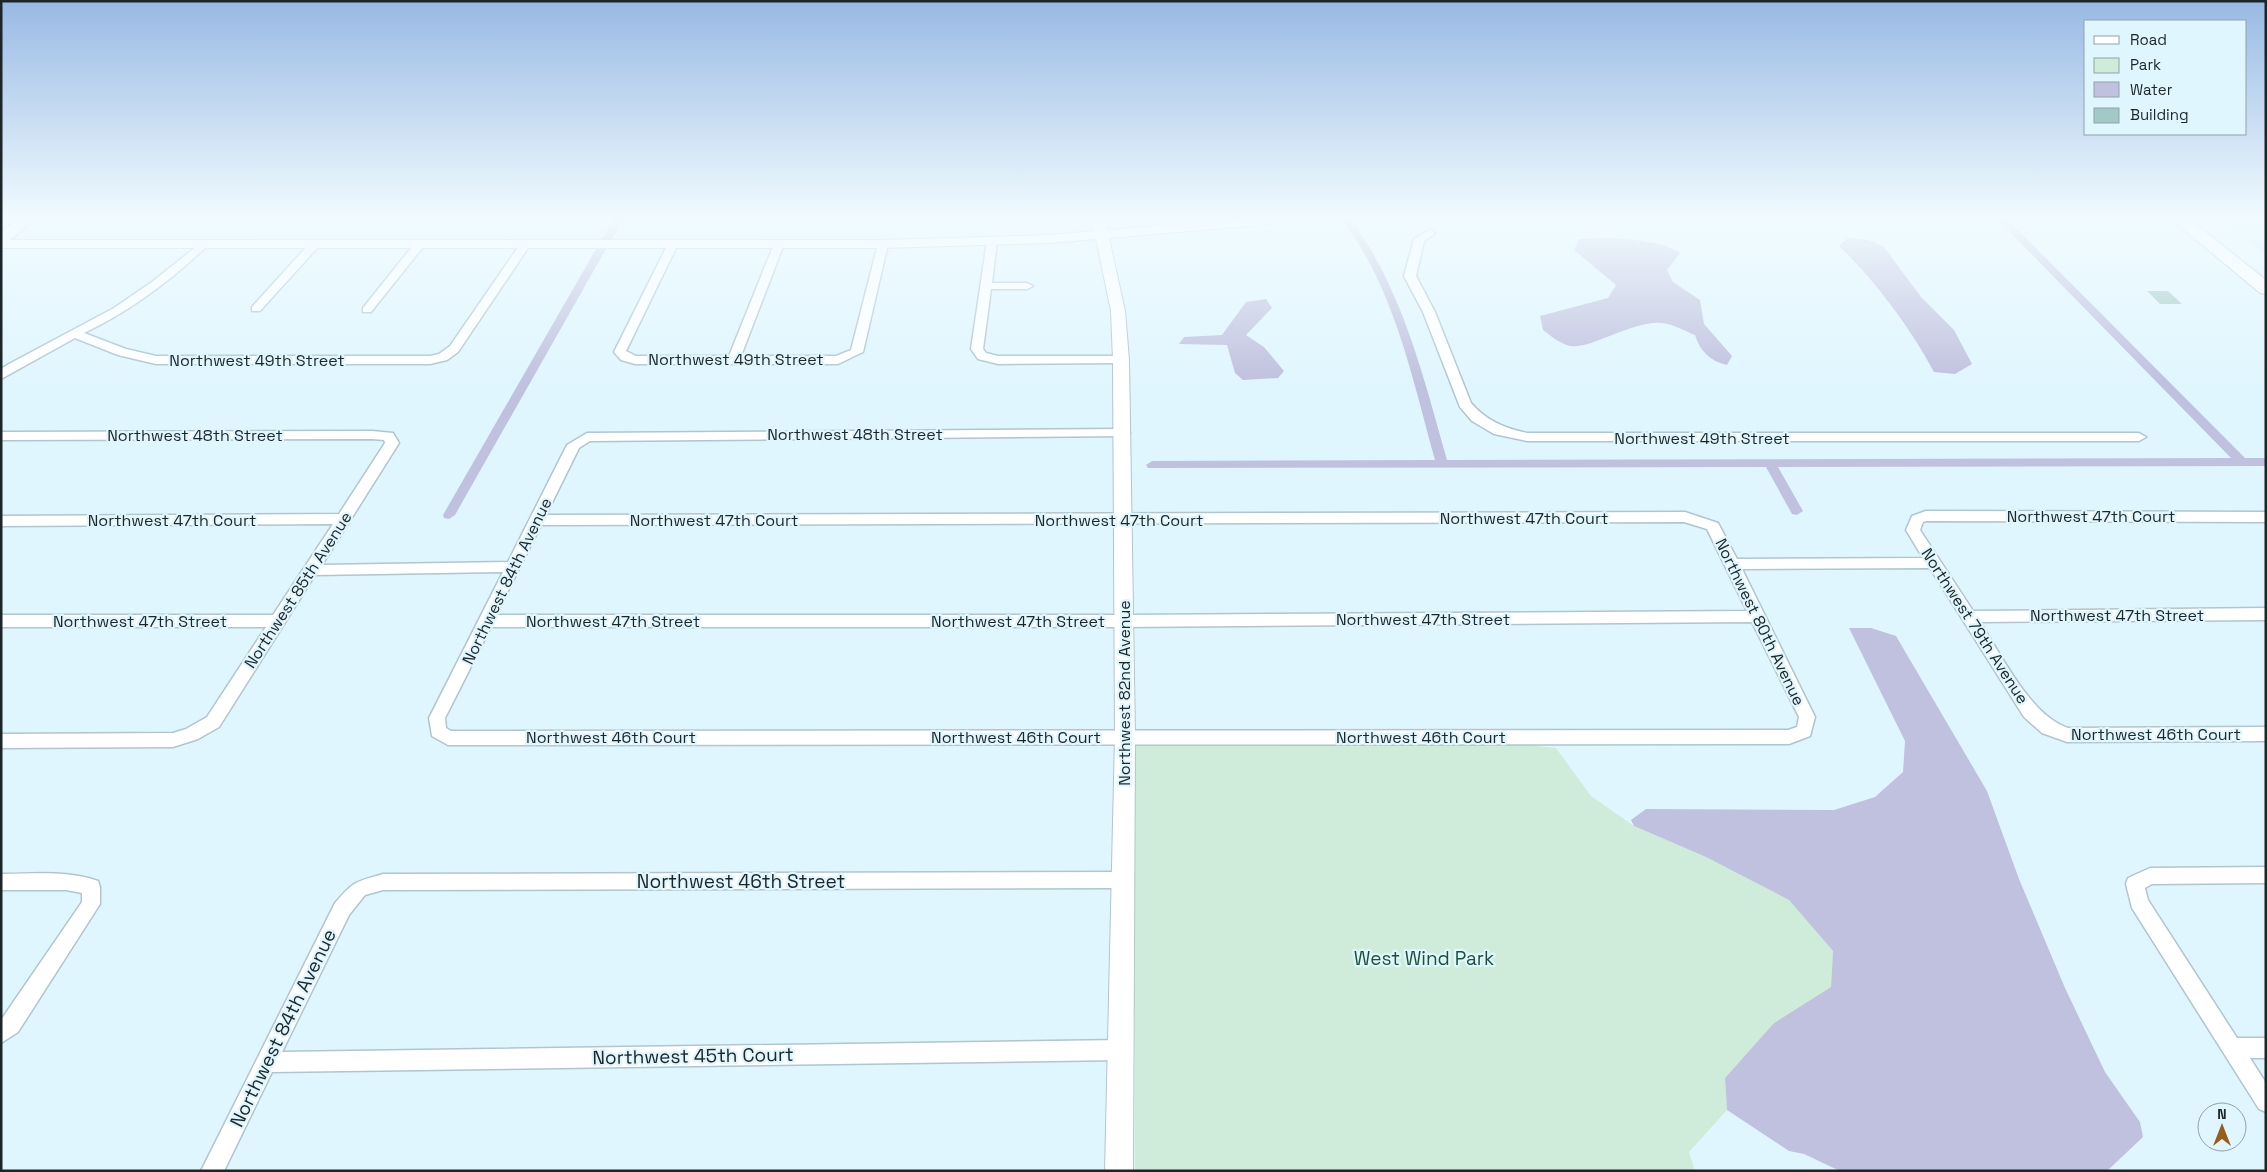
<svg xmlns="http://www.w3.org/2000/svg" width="2267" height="1172" viewBox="0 0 2267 1172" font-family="'Space Grotesk',sans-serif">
  <rect width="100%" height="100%" fill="#e0f6fe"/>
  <path fill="#cdecf7" d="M2221,218h45v36z"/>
  <path fill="#ceecd9" d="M1135,744l393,1 28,3 35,48 43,30 72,31 83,43 44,51 -2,36 -57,36 -49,55 2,32 -38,42 6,19h-560z"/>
  <g fill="#c0c1de">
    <path d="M1608,238c24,2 52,2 72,15l-13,17 6,12 27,18 4,24 28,32 -5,9c-17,-4 -27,-14 -32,-30 -10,-4 -22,-11 -33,-12 -29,-3 -72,27 -92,23 -11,-3 -19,-10 -27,-16l-3,-14 68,-18 8,-13 -42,-35 5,-11z"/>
    <path d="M1848,238l21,2 15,7 37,50 33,33 18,34 -17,10 -21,-2c-22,-42 -61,-94 -95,-126z"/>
    <path d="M1266,299l6,9 -26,27 18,12 20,24 -6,7 -35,2 -8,-7 -8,-28 -48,-1 5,-7 38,-2 24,-33z"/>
    <path d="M1849,628h22l25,8 91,155 32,88 46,109 40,84 35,50 3,15 -36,34h-267l-36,-17 -15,-3 -62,-41 -2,-32 49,-55 57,-36 2,-36 -44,-51 -83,-43 -72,-31 -3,-6 15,-11 188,1 41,-13 28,-25 2,-31z"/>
  </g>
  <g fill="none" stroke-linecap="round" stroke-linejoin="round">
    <g fill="#c0c1de" fill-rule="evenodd">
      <path d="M614,218h10l-14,24h-8l-1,-2z"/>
      <path d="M1340,218h10c53,72 73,158 97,242l784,-2 -235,-240h10l239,240h21v8l-488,1 25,44 -6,4 -5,-1 -26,-47 -618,1 -2,-3 6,-4 283,-1c-20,-72 -36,-149 -75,-214 -6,-10 -13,-19 -20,-28z"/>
      <path d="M601,246l5,3 -151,266 -6,4 -5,-1 -1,-3 153,-266z"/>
    </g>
  </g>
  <path fill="#a3c9c6" d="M2147,291h21l14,13h-22z"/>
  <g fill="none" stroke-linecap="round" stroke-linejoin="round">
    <defs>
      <g id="minor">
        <path d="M1430,230l5,3 -11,8 -8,35 19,36 36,91c16,18 33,25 56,30h612l7,4 -7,4h-612l-33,-7 -22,-13 -12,-14 -37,-95 -19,-36 10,-37z"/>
        <path d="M992,238l5,3 -5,42h35l6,3 -6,3h-36l-8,60 3,4 12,3h123l6,4 -2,3 -127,1 -20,-5 -7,-10 16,-108z"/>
        <path d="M673,241l5,3 -52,107 10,5h93l45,-112 5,-3 5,3 -43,112h95l15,-6 27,-106 5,-3 5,3 -25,108 -25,12h-203l-14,-4 -7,-8 54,-108z"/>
        <path d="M202,242l5,3 -1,2c-37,35 -76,64 -122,86l42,16 30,7h274l9,-2 11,-8 71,-103h8l1,2 -72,107 -11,8 -17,4h-274l-38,-9 -43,-17 -74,41v-10l8,-5 105,-56 38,-26z"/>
        <path d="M314,242l5,3 -1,2 -58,64h-8v-4l58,-64z"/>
        <path d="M419,242l5,3 -1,2 -52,65h-8v-4l52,-65z"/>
        <path d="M1123,429l5,1 2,3 -2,3 -538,5 -11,7 -33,67 1139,-3 33,11 19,36 186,-1 -17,-28 6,-14 14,-5 340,1v10l-339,-1 -4,1 -3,8 53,81 293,-3v12l-286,2c22,34 50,93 88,106l198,-1v14l-199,1 -25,-9 -18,-16 -94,-149 -188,1 73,148 -5,19 -21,8 -1341,1 -16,-9 -3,-18 74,-146 -188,3 -96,152 -21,12 -25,8 -172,1v-14l172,-1 13,-4 21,-12 59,-90h-265v-12h272l60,-91 -332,2v-10l338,-2 46,-71 -1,-3 -12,-1 -371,1v-8l371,-1 21,2 6,10 -77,122 186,-3 59,-117 20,-12zM1684,522l23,7 40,82 -623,4h-628l45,-90zM1752,622l47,95 -2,10 -9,3 -1337,1 -5,-3 -1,-10 46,-91h633z"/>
        <path d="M2266,867v16l-114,1 -7,4 3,12 89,138h29v20h-16l16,25v29l-7,-3 -127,-201 -6,-24 2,-6 22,-10z"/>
        <path d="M1124,872l7,2 2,6 -2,6 -7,2 -741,2 -18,5 -16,20 -67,137 839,-12 7,3 3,7 -3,7 -7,3 -849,12 -48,99h-23l134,-268c19,-22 20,-21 48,-29z"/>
        <path d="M1,874c32,0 66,-4 97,7l2,6v17l-82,128 -17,11v-23l81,-118v-9l-16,-3h-65z"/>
      </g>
      <path id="tertiary" d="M1091,218h14l2,12 141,-12h53l-7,4 -185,16 16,73 4,49 6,376 -2,435h-28l10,-435 -2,-376 -2,-49 -15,-72 -46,4 -167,5h-882v-8h882l167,-5 44,-4z"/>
      <path id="secondary" d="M19,218h17l-30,25 -5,2v-13z"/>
      <path id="primary" d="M2170,218h18l78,62v14l-6,-1z"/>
    </defs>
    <use href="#minor" stroke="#b0c5cd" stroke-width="3"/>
    <use href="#tertiary" stroke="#b0c5cd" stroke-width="2"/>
    <use href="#secondary" stroke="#b0c5cd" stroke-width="3"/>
    <use href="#primary" stroke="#b0c5cd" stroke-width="2"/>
    <use href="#minor" fill="#fff" fill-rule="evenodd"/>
    <use href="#tertiary" fill="#fff" fill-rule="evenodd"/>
    <use href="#secondary" fill="#fff" fill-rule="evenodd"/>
    <use href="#primary" fill="#fff" fill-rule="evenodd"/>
  </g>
  <linearGradient id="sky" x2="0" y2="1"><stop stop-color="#98b9e4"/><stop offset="0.57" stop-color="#f1fbff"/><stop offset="1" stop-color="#f1fbff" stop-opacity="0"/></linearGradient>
  <rect width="2267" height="382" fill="url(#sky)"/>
  <g text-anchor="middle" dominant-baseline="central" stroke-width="4.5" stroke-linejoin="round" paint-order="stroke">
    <g font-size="16" fill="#1c2527" stroke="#e0f6fe">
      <text x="736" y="359">Northwest 49th Street</text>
      <text x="257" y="360">Northwest 49th Street</text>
      <text x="855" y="434">Northwest 48th Street</text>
      <text x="195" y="435">Northwest 48th Street</text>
      <text x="1702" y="438">Northwest 49th Street</text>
      <text x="2091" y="516">Northwest 47th Court</text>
      <text x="1524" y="518">Northwest 47th Court</text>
      <text x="172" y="520">Northwest 47th Court</text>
      <text x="714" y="520">Northwest 47th Court</text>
      <text x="1119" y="520">Northwest 47th Court</text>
      <text transform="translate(507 581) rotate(-64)">Northwest 84th Avenue</text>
      <text transform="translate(298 590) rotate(-57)">Northwest 85th Avenue</text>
      <text x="2117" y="615">Northwest 47th Street</text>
      <text x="1423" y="619">Northwest 47th Street</text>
      <text x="140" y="621">Northwest 47th Street</text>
      <text x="613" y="621">Northwest 47th Street</text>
      <text x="1018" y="621">Northwest 47th Street</text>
      <text transform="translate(1760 622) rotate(64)">Northwest 80th Avenue</text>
      <text transform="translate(1975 626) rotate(57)">Northwest 79th Avenue</text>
      <text transform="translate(1124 693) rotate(-90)">Northwest 82nd Avenue</text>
      <text x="2156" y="734">Northwest 46th Court</text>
      <text x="611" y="737">Northwest 46th Court</text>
      <text x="1016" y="737">Northwest 46th Court</text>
      <text x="1421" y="737">Northwest 46th Court</text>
    </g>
    <g font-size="19" fill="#1c2527" stroke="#e0f6fe">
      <text x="741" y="881">Northwest 46th Street</text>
      <text transform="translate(283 1028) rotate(-64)">Northwest 84th Avenue</text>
      <text transform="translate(693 1056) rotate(-1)">Northwest 45th Court</text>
    </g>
    <g font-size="19" fill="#1d5137" stroke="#e0f6fe">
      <text x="1424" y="958">West Wind Park</text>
    </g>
  </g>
  <rect width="2267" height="1172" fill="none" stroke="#1c2527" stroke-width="5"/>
  <rect x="2084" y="20" width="162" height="115" fill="#e0f6fe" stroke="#92a2a8"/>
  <rect x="2094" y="36" width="25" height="8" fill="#ffffff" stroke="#92a2a8"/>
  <text x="2130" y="45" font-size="15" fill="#1c2527">Road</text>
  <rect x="2094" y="58" width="25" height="15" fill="#ceecd9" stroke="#92a2a8"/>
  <text x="2130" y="70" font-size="15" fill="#1c2527">Park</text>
  <rect x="2094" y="82" width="25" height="15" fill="#c0c1de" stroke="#92a2a8"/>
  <text x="2130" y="95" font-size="15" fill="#1c2527">Water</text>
  <rect x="2094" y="108" width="25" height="15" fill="#a3c9c6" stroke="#92a2a8"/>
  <text x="2130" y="120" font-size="15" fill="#1c2527">Building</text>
  <g transform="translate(2222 1127)"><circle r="24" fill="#e0f6fe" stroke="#92a2a8"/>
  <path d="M0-4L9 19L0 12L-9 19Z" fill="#975d1b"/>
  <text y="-8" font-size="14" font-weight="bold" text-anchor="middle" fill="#1c2527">N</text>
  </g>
</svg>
